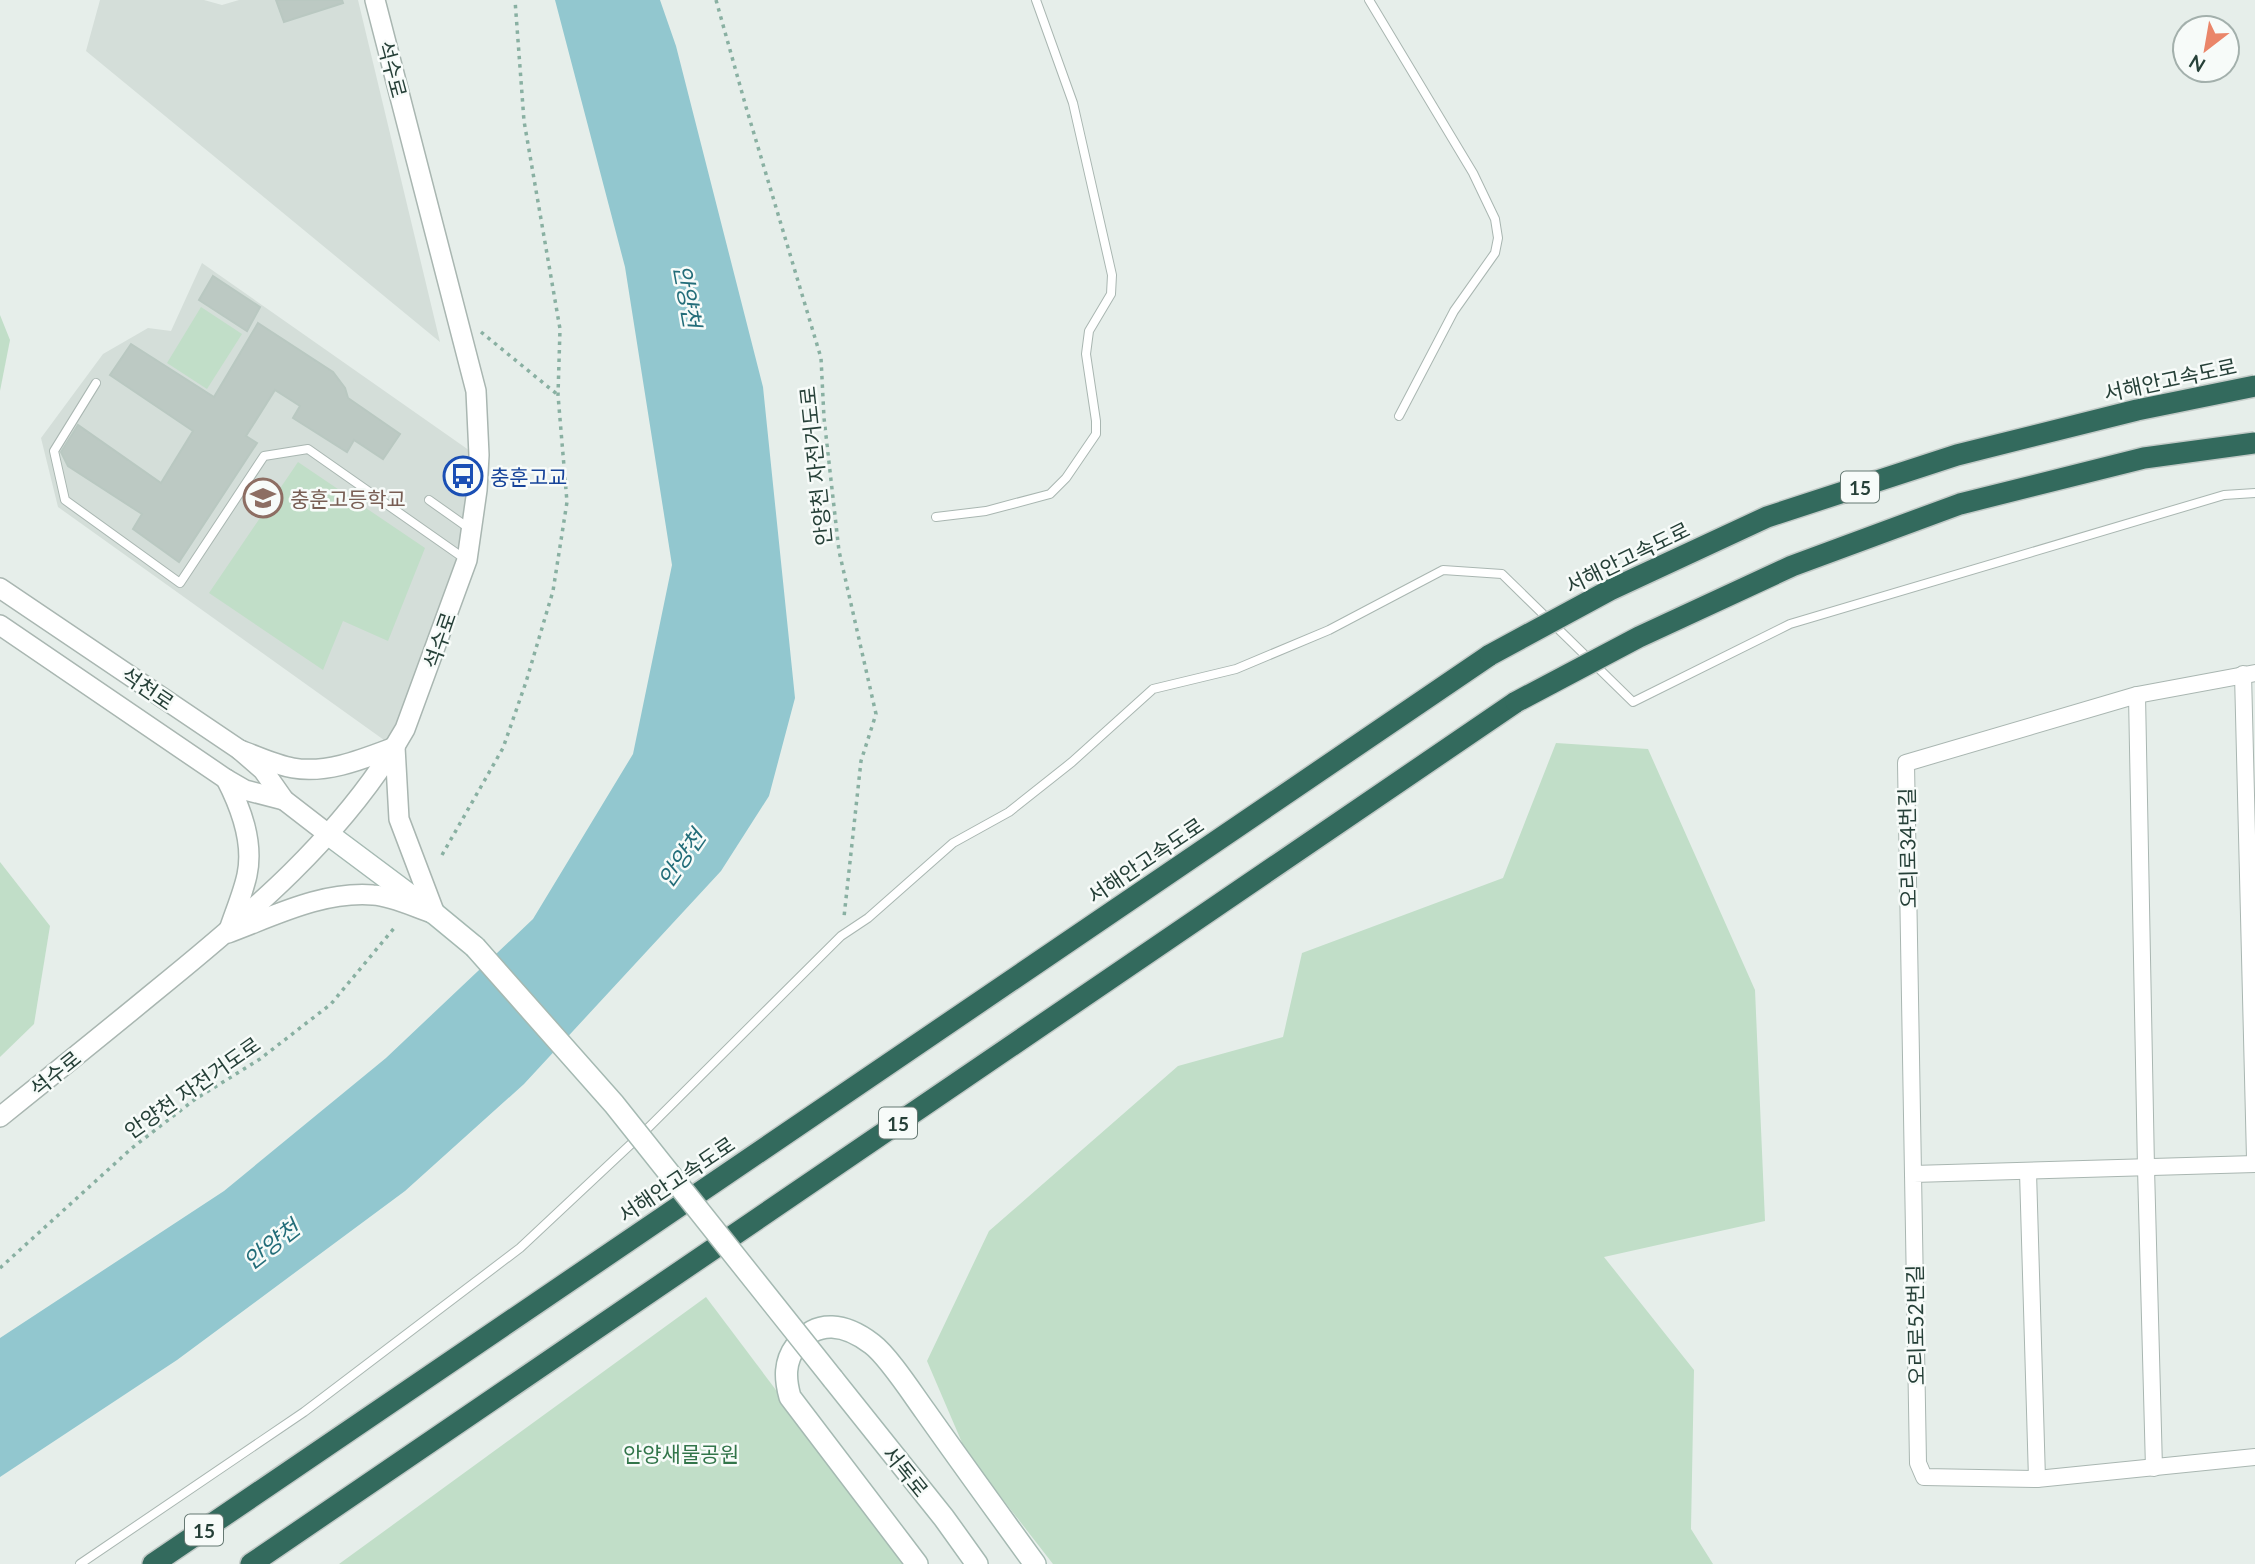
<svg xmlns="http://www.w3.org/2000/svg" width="2255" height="1564" viewBox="0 0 2255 1564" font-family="Lato,'Noto Sans KR',sans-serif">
  <rect width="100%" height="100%" fill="#e6eeea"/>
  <g fill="#d4ded9">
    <path d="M100,0h104l18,5 17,-5h119l82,342 -354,-291z"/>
    <path d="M202,263l271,190 -12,106 -70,186 -333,-238 -17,-69 62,-84 45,-26 23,3z"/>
  </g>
  <g fill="#c1dec8">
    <path d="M201,307l41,27 -35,55 -40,-26z"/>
    <path d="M0,315l10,25 -10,51z"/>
    <path d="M298,462l127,86 -37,93 -45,-20 -20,49 -114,-77z"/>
    <path d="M1556,743l92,6 107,241 10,231 -161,36 90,113 -3,159 22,35h-660l-87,-112 -39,-91 62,-130 189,-165 105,-29 19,-84 201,-75z"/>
    <path d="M0,862l50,64 -16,98 -34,33z"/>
    <path d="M706,1297l201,267h-568z"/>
  </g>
  <path fill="#92c7cf" d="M555,0h105l16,46 87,341 32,311 -26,98 -48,75 -197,213 -119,107 -228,169 -177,117v-139l224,-147 162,-133 147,-139 100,-165 39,-189 -47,-298z"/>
  <g fill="#bcc9c3" stroke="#b9c8c1" stroke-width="2">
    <path d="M276,0h66l1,3 -59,19z"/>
    <path d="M213,276l47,31 -13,24 -48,-31z"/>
    <path d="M258,323l75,49 12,16 3,10 52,36 -17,25 -29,-19 -7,12 -54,-34 7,-12 -25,-16 -29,46 11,7 -78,119 -46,-33 9,-15 -74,-48 -7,-14 17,-27 83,58 32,-52 -83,-56 21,-31 83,53z"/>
  </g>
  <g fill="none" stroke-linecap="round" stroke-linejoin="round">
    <defs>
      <g id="service">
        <path d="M1369,0l104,173 22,46 3,19 -3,15 -41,58 -55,105"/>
        <path d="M96,383l-42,68 11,49 115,83 84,-127 44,-7 157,110"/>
        <path d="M429,500l41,29"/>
        <path d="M936,517l50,-6 64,-17 16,-16 30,-44v-13l-10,-67 3,-23 22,-37 1,-19 -39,-172 -37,-103"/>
        <path d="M80,1564l224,-152 216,-164 126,-118 195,-194 27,-18 85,-75 56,-31 63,-50 81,-73 83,-20 93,-39 114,-60 59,4 131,128 157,-78 434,-129 31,-2"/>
      </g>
      <g id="minor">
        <path d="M2243,674l12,484"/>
        <path d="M2137,695l9,473 8,300"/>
        <path d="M2255,1164l-342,10 5,289 6,14 113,2 218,-22"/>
        <path d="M2028,1172l9,307"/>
        <path d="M1913,1174l-7,-411 231,-68 118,-22"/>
      </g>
      <g id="tertiary">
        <path d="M0,588l240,162 23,20 21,30 44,34"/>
        <path d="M0,625l226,154 19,11 39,10"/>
        <path d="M226,779c15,29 28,63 21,96 -4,19 -13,39 -19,58 46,-17 94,-42 145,-38 20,1 43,13 62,19l-36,-95 -4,-72c-32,12 -68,27 -102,21 -18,-3 -36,-12 -53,-18"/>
        <path d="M0,1117c51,-41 102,-82 153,-124 94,-76 192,-158 252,-264l62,-169 10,-70 2,-35 -3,-64 -101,-391"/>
      </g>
      <g id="secondary">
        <path d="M328,834l107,80 40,33"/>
        <path d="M833,1379l111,139 33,46"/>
        <path d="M917,1564l-127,-167c-5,-18 -6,-35 6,-51 21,-28 50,-22 76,-2 16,12 40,49 53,67 36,51 73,102 110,153"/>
      </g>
      <g id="motorway">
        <path d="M153,1564l1337,-909"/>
        <path d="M251,1564l1265,-862"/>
      </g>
    </defs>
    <use href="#service" stroke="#a9b6b1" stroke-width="10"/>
    <use href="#minor" stroke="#a9b6b1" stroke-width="18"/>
    <use href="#tertiary" stroke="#a9b6b1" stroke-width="22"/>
    <use href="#secondary" stroke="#a5b9b2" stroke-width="24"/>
    <use href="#motorway" stroke="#c2cac7" stroke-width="24"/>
    <g stroke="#89b0a2" stroke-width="3.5" stroke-dasharray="3.5 5" stroke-linecap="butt">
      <path d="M716,0l30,107 75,251 3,60 15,133 37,163 -15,47 -17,156"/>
      <path d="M481,332l77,63"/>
      <path d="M442,855l61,-107 23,-66 27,-91 14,-89 -9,-107 2,-66 -36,-208 -9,-121"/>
      <path d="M0,1268l132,-120 62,-48 66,-41 71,-55 64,-77"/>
    </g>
    <use href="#service" stroke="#fff" stroke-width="8"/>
    <use href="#minor" stroke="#fff" stroke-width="16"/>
    <use href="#tertiary" stroke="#fff" stroke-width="19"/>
    <use href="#secondary" stroke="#fff" stroke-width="21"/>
    <use href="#motorway" stroke="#336a5d" stroke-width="21"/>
    <defs>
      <path id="secondary-bridge" d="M475,947l139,157 219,275"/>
      <g id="motorway-bridge">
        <path d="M1490,655l120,-65 157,-73 190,-62 180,-45 118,-24"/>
        <path d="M1516,702l123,-65 153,-71 168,-62 184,-46 111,-15"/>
      </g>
    </defs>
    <use href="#secondary-bridge" stroke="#a5b9b2" stroke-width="24" stroke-linecap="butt"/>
    <use href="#motorway-bridge" stroke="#c2cac7" stroke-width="24" stroke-linecap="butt"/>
    <use href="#secondary-bridge" stroke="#fff" stroke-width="21"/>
    <use href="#motorway-bridge" stroke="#336a5d" stroke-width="21"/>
  </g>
  <defs>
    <symbol id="bus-ring" viewBox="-11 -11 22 22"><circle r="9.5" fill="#f7fbf9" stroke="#1a4fb4" stroke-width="1.5"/><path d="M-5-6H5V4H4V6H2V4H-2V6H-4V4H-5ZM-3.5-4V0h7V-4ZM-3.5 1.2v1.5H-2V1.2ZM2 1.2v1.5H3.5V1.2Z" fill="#1a4fb4"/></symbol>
    <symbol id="school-ring" viewBox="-11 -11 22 22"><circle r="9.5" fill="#f7fbf9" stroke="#8d6e63" stroke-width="1.5"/><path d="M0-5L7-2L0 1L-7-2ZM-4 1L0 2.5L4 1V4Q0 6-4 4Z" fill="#8d6e63"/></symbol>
  </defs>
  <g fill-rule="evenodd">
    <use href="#bus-ring" x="441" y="454" width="44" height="44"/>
    <use href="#school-ring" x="241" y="476" width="44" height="44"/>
  </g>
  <g text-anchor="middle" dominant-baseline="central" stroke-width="5" stroke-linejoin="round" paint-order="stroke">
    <g fill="#f7fbf9" stroke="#657872" stroke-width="2">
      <rect x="1841" y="471.5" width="38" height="31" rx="5"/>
      <rect x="879" y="1107.5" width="38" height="31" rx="5"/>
      <rect x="185" y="1514.5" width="38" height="31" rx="5"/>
    </g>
    <g font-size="19" font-weight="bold" fill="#264038">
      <text x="1860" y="487">15</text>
      <text x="898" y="1123">15</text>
      <text x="204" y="1530">15</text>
    </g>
    <g font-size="21" fill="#264038" stroke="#f7fbf9">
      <text transform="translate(393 69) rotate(75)">석수로</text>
      <text transform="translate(2170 379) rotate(-12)">서해안고속도로</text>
      <text transform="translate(815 466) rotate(-96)">안양천 자전거도로</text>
      <text transform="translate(1627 557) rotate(-26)">서해안고속도로</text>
      <text transform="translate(439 640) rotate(-71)">석수로</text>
      <text transform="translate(148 688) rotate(34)">석천로</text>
      <text transform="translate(1907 848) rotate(-91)">오리로34번길</text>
      <text transform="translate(1145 860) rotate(-34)">서해안고속도로</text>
      <text transform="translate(55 1073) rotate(-39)">석수로</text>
      <text transform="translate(192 1087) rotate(-35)">안양천 자전거도로</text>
      <text transform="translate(676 1179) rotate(-34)">서해안고속도로</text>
      <text transform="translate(1915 1325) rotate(-91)">오리로52번길</text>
      <text transform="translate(906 1471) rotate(51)">서독로</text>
    </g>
    <g font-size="21" fill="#164399" stroke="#f7fbf9" text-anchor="start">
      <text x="490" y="476">충훈고교</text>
    </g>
    <g font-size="21" fill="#785e54" stroke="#f7fbf9" text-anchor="start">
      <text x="290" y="498">충훈고등학교</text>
    </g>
    <g font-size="21" fill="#32754a" stroke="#f7fbf9">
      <text x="681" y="1453">안양새물공원</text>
    </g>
    <g font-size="23" font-style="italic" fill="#236d79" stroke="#f7fbf9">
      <text transform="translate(688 296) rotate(80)">안양천</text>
      <text transform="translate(681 858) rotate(-55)">안양천</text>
      <text transform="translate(271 1244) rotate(-38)">안양천</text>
    </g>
  </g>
  <g transform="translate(2206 49) rotate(211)"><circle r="33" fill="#f7fbf9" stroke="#a3b0ac" stroke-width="2"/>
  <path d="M0-5L12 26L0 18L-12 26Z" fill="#ea8569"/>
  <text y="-10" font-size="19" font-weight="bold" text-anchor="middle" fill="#264038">N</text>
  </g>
</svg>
